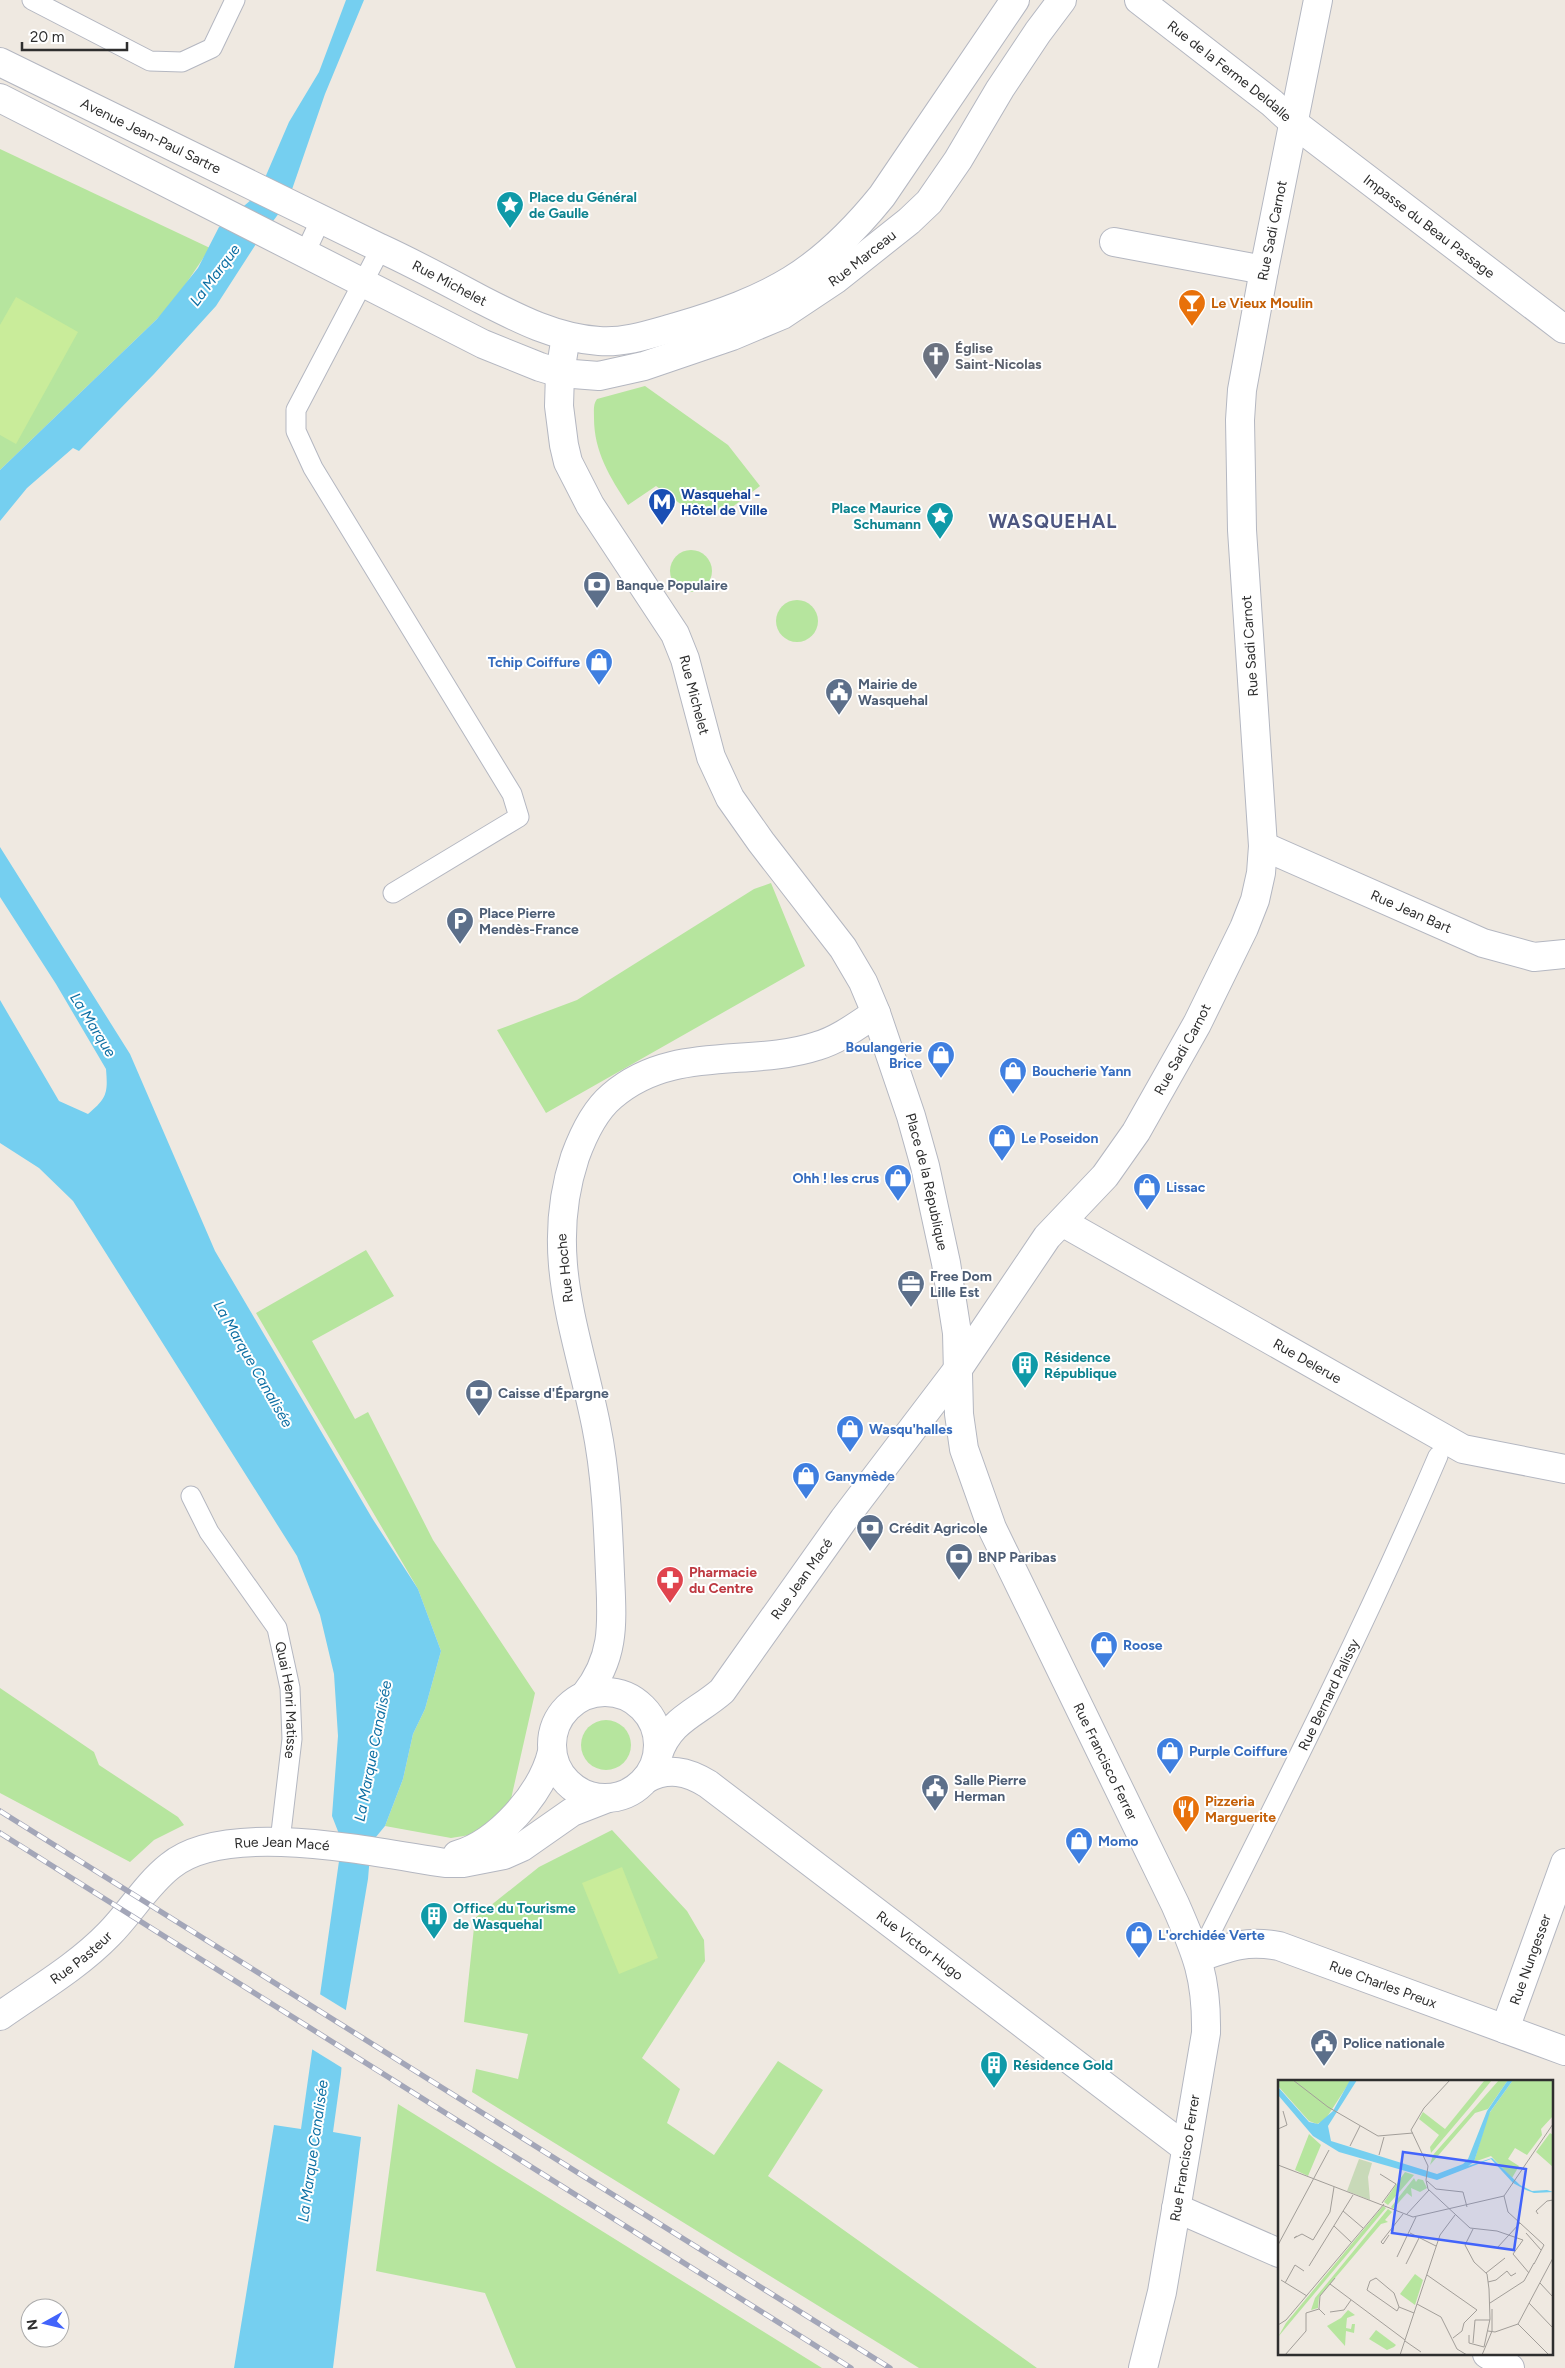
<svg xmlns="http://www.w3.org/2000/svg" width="1565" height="2368" viewBox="0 0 1565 2368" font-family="Figtree,sans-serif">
  <rect width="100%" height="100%" fill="#efe9e1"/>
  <g fill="#b6e59e">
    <path d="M0,149l210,99 -33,49 -20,22 -157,151z"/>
    <path d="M645,386l83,59 32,41 -37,28 -6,-4 -10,-1 -10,7 -41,-30 -28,19c-18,-28 -34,-53 -34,-87 0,-7 -1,-14 3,-19z"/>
    <circle cx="691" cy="571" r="21"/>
    <circle cx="797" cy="621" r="21"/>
    <path d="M771,883l34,83 -259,147 -49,-83 80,-30 177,-111z"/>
    <path d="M366,1250l28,46 -82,45 43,78 13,-7 65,128 102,153 -24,106 -17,24 -18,11 -25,4 -66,-12 18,-47 10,-45 12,-25 16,-58 -23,-62 -162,-276z"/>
    <path d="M0,1688l94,64 5,13 79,52 6,8 -30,15 -24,22 -130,-69z"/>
    <circle cx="606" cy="1745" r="25"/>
    <path d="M612,1830l75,81 17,29 1,21 -63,97 38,31 -13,34 47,32 64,-94 45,29 -55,86 269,192h-118l-447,-276 4,-23 42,10 10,-45 -64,-12 11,-104 64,-51z"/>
    <path d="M398,2104l424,264h-306l-31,-75 -109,-22z"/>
  </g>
  <g fill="#c9ec9a">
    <path d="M16,297l62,35 -62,112 -16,-9v-110z"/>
    <path d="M622,1867l36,91 -39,16 -37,-91z"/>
  </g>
  <g fill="#75cff0">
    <path d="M346,0h18l-39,94 -37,107 -32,43 -40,62 -62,68 -75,77 -6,-3 -46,40 -27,33v-51l157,-151 41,-51 21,-41 39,-33 31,-72 30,-50z"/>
    <path d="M0,847l130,207 85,197 157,267 46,71 23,62 -16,58 -12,25 -10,45 -18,47 -14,17 -3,36 -22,130 -5,65 -8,58 28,5 -28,231h-99l40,-243 27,4 40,-282v-8l-9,-23 6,-80 -4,-62 -14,-59 -23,-59 -224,-355 -34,-33 -39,-25v-143l59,101 29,13c19,-16 20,-21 18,-45l-50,-85 -56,-87z"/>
  </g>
  <path fill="#efe9e1" d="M318,1993l31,19 -5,57 -34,-21z"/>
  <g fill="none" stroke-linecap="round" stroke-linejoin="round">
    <defs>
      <g id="service">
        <path d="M32,0l118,61 32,1 30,-14 23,-48"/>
        <path d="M381,248l-85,162v21l17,37 199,326 7,23 -126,76"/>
        <path d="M305,253l16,-34"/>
        <path id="s1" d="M191,1496l18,36 68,96 13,60 2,51 -12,102"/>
        <path id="s2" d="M1198,1958c83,-166 167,-331 240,-502"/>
      </g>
      <g id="minor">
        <path id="s3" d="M1139,0l133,103 23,21 269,205"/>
        <path d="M1114,242l150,28"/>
        <path id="s4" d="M1263,846l220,97 51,14 31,-3"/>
        <path id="s5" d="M658,1755c11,-35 39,-42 64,-64l122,-172 114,-150"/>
        <path id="s6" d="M1198,1958c31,-11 47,-18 81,-12l286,105"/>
        <path id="s7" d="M1505,2029l60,-166"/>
        <path d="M1176,2208l103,45"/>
        <path d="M1487,2354l23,14"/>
      </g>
      <g id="tertiary">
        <path id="s8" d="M0,62c127,62 253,124 380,186 35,16 68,34 102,52 37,19 74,38 117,41 26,2 52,-7 77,-14 95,-28 143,-53 206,-131l133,-196"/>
        <path id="s9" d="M0,98l483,246 57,23 20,6 39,3 45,-10 88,-30 50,-21 54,-36 73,-58 20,-19 29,-42 42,-71 38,-57 24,-32"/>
        <path id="s10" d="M566,336l-6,37 -1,33 5,39 4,17 22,43 85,129 10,25 26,98 19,41 31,44 82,106 20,34 13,31 35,103 14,50 21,97 11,70 2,81 5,35 28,79 183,376c22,50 32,74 31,129l-44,259 -19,76"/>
        <path id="s11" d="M1062,1222l401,227 102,20"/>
        <path id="s12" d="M958,1369l89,-132 58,-61 31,-44 61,-108 47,-96 11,-28 6,-27 2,-27 -21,-316 -2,-110 2,-30 22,-120 54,-270"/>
        <circle cx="605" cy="1745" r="53"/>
        <path d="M585,1695c31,-39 27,-74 25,-121 -2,-50 -4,-100 -14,-149 -19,-94 -53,-171 -21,-268 8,-22 19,-46 37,-61 60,-52 138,-28 205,-50 21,-6 41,-21 59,-33"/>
        <path id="s13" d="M646,1779c22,-12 41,-8 62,5l478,364"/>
        <path d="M457,1855c41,-12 85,-61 95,-103"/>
        <path id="s14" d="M0,2016c37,-26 78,-50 109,-82 21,-21 37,-49 61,-68 56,-47 207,-13 275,-3h18l41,-8 18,-8 50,-35 36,-14"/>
      </g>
    </defs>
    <use href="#service" stroke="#b4b7c1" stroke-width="21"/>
    <use href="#minor" stroke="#b4b7c1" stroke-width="30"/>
    <use href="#tertiary" stroke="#b4b7c1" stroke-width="30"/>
    <use href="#service" stroke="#fff" stroke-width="19"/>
    <use href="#minor" stroke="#fff" stroke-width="28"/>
    <use href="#tertiary" stroke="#fff" stroke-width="28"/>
    <defs>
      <g id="rail">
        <path d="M0,1811l890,557"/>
        <path d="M0,1833l851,535"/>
      </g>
    </defs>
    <use href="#rail" stroke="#a3a6b8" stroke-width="5.5"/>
    <use href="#rail" stroke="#fff" stroke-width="4" stroke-dasharray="11" stroke-linecap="butt"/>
  </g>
  <defs>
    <symbol id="sight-pin" viewBox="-11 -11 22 30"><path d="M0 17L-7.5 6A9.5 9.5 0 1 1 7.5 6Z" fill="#0f9aa8" stroke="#fff"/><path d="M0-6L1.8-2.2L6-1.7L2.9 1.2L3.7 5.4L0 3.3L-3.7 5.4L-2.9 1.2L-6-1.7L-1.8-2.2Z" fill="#fff"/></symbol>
    <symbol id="bar-pin" viewBox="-11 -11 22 30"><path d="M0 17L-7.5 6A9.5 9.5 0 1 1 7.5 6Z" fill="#e8710a" stroke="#fff"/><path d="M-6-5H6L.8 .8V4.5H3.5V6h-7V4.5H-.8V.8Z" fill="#fff"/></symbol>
    <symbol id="church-pin" viewBox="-11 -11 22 30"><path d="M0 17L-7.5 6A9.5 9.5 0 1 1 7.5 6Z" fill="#6b7280" stroke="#fff"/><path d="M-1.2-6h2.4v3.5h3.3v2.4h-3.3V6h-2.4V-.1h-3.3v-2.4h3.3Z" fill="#fff"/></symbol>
    <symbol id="metro-pin" viewBox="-11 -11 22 30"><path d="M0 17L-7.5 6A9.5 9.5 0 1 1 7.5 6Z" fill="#1a4fb4" stroke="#fff"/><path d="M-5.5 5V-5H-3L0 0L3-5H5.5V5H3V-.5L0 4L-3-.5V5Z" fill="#fff"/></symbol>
    <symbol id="bank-pin" viewBox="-11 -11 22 30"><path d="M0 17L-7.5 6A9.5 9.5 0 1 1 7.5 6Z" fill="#5c6f8a" stroke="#fff"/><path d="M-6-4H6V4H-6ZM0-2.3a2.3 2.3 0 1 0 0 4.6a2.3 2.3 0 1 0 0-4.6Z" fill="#fff"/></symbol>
    <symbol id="shop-pin" viewBox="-11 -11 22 30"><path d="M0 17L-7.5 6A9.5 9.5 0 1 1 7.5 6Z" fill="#3f7fe0" stroke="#fff"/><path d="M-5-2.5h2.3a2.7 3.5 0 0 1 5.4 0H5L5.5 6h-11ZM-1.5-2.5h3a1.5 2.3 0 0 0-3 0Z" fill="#fff"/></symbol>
    <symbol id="civic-pin" viewBox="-11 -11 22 30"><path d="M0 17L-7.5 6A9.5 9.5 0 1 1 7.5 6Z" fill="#5c6f8a" stroke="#fff"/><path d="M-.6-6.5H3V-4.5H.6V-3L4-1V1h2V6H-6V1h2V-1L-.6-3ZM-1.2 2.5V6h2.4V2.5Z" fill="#fff"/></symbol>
    <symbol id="parking-pin" viewBox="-11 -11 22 30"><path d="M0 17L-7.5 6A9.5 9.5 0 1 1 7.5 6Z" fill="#5c6f8a" stroke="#fff"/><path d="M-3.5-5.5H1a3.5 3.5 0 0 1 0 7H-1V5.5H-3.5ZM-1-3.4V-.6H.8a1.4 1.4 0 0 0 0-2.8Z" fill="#fff"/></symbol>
    <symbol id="office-pin" viewBox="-11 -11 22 30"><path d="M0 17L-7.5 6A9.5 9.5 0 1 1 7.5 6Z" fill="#5c6f8a" stroke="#fff"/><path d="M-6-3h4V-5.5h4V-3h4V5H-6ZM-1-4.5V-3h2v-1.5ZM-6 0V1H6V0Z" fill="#fff"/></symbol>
    <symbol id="building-pin" viewBox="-11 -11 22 30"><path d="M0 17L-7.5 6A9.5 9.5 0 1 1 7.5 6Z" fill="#0f9aa8" stroke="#fff"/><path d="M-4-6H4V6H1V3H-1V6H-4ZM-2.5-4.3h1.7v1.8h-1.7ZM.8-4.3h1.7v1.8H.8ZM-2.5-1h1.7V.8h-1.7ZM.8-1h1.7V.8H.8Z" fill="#fff"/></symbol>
    <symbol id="pharmacy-pin" viewBox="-11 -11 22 30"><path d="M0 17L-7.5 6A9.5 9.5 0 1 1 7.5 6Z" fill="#e0444e" stroke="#fff"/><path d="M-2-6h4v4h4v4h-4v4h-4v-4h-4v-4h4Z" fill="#fff"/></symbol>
    <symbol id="restaurant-pin" viewBox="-11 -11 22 30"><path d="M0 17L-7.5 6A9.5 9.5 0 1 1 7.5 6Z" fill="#e8710a" stroke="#fff"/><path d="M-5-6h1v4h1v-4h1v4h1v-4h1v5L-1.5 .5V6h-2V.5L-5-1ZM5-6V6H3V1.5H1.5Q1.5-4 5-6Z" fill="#fff"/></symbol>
  </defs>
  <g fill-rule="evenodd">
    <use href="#sight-pin" x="494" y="189" width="32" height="43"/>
    <use href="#bar-pin" x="1176" y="287" width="32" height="43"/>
    <use href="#church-pin" x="920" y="340" width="32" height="43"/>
    <use href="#metro-pin" x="646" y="486" width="32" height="43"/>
    <use href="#sight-pin" x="924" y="500" width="32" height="43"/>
    <use href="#bank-pin" x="581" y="569" width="32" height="43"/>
    <use href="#shop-pin" x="583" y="646" width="32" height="43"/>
    <use href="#civic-pin" x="823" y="676" width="32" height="43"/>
    <use href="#parking-pin" x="444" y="905" width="32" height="43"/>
    <use href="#shop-pin" x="925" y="1039" width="32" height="43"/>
    <use href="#shop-pin" x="997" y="1055" width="32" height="43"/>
    <use href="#shop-pin" x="986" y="1122" width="32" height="43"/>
    <use href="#shop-pin" x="882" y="1162" width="32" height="43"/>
    <use href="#shop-pin" x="1131" y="1171" width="32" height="43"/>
    <use href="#office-pin" x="895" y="1268" width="32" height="43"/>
    <use href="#building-pin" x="1009" y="1349" width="32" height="43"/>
    <use href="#bank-pin" x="463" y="1377" width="32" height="43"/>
    <use href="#shop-pin" x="834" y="1413" width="32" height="43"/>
    <use href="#shop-pin" x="790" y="1460" width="32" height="43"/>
    <use href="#bank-pin" x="854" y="1512" width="32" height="43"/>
    <use href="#bank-pin" x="943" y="1541" width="32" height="43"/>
    <use href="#pharmacy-pin" x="654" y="1564" width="32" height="43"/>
    <use href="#shop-pin" x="1088" y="1629" width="32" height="43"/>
    <use href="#shop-pin" x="1154" y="1735" width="32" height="43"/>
    <use href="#civic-pin" x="919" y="1772" width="32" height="43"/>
    <use href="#restaurant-pin" x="1170" y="1793" width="32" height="43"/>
    <use href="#shop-pin" x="1063" y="1825" width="32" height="43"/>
    <use href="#building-pin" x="418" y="1900" width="32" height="43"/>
    <use href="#shop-pin" x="1123" y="1919" width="32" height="43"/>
    <use href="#civic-pin" x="1308" y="2027" width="32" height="43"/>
    <use href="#building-pin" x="978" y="2049" width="32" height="43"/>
  </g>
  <g text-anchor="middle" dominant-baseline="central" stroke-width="4" stroke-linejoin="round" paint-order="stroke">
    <g font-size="14" fill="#2e2e2e" stroke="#fff">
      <text stroke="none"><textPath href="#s3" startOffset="115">Rue de la Ferme Deldalle</textPath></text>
      <text stroke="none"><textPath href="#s8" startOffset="168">Avenue Jean-Paul Sartre</textPath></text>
      <text stroke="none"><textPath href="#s3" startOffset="368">Impasse du Beau Passage</textPath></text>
      <text stroke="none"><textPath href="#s12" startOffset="1232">Rue Sadi Carnot</textPath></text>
      <text stroke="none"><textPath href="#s9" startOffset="955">Rue Marceau</textPath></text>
      <text stroke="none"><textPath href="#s8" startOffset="501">Rue Michelet</textPath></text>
      <text transform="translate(1250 646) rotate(-94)">Rue Sadi Carnot</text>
      <text stroke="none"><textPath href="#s10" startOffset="394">Rue Michelet</textPath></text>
      <text stroke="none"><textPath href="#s4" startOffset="162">Rue Jean Bart</textPath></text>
      <text stroke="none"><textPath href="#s12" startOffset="392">Rue Sadi Carnot</textPath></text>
      <text stroke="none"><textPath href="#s10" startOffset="941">Place de la République</textPath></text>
      <text transform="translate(565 1268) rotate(-96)">Rue Hoche</text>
      <text stroke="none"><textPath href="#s11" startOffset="282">Rue Delerue</textPath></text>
      <text stroke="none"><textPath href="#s5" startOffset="230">Rue Jean Macé</textPath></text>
      <text stroke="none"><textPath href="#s2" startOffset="294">Rue Bernard Palissy</textPath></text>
      <text stroke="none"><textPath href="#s1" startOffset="231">Quai Henri Matisse</textPath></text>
      <text stroke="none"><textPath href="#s10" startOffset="1555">Rue Francisco Ferrer</textPath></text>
      <text stroke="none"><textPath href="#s14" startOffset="345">Rue Jean Macé</textPath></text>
      <text stroke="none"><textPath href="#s13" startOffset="332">Rue Victor Hugo</textPath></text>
      <text stroke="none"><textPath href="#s14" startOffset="100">Rue Pasteur</textPath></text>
      <text stroke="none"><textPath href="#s7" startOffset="74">Rue Nungesser</textPath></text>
      <text stroke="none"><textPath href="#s6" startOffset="194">Rue Charles Preux</textPath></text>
      <text transform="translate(1185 2158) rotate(-81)">Rue Francisco Ferrer</text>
    </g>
    <g font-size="14" font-weight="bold" fill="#0d838f" stroke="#fff" text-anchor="start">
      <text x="529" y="197">Place du Général<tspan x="529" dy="16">de Gaulle</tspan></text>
      <text x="921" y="508" text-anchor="end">Place Maurice<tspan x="921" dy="16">Schumann</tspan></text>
      <text x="1044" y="1357">Résidence<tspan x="1044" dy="16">République</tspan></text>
      <text x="453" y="1908">Office du Tourisme<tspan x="453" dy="16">de Wasquehal</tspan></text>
      <text x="1013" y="2065">Résidence Gold</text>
    </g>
    <g font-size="14" font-weight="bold" fill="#c56008" stroke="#fff" text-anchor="start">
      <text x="1211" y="303">Le Vieux Moulin</text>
      <text x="1205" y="1801">Pizzeria<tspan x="1205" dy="16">Marguerite</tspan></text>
    </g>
    <g font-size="14" font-weight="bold" fill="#5b616d" stroke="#fff" text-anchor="start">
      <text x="955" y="348">Église<tspan x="955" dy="16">Saint-Nicolas</tspan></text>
    </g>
    <g font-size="14" font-weight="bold" fill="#164399" stroke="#fff" text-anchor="start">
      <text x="681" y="494">Wasquehal -<tspan x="681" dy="16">Hôtel de Ville</tspan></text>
    </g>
    <g font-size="14" font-weight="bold" fill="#4e5e75" stroke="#fff" text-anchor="start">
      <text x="616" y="585">Banque Populaire</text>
      <text x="858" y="684">Mairie de<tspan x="858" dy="16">Wasquehal</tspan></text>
      <text x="479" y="913">Place Pierre<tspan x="479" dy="16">Mendès-France</tspan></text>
      <text x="930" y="1276">Free Dom<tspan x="930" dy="16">Lille Est</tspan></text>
      <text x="498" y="1393">Caisse d'Épargne</text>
      <text x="889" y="1528">Crédit Agricole</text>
      <text x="978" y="1557">BNP Paribas</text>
      <text x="954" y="1780">Salle Pierre<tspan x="954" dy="16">Herman</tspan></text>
      <text x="1343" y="2043">Police nationale</text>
    </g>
    <g font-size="14" font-weight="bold" fill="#366cbe" stroke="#fff" text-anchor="start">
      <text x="580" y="662" text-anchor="end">Tchip Coiffure</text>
      <text x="922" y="1047" text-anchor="end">Boulangerie<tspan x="922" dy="16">Brice</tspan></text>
      <text x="1032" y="1071">Boucherie Yann</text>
      <text x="1021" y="1138">Le Poseidon</text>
      <text x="879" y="1178" text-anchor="end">Ohh ! les crus</text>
      <text x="1166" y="1187">Lissac</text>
      <text x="869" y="1429">Wasqu'halles</text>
      <text x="825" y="1476">Ganymède</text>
      <text x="1123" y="1645">Roose</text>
      <text x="1189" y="1751">Purple Coiffure</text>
      <text x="1098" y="1841">Momo</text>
      <text x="1158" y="1935">L'orchidée Verte</text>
    </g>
    <g font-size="14" font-weight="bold" fill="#be3a42" stroke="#fff" text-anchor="start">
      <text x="689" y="1572">Pharmacie<tspan x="689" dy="16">du Centre</tspan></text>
    </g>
    <g font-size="15" font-style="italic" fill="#0d6fa3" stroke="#fff">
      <text transform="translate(215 275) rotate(-53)">La Marque</text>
      <text transform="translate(93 1025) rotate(58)">La Marque</text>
      <text transform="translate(253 1364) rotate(60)">La Marque Canalisée</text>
      <text transform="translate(373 1751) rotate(-79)">La Marque Canalisée</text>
      <text transform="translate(313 2151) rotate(-82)">La Marque Canalisée</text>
    </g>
    <g font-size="19" font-weight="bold" letter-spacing="1" fill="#4d5680" stroke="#fff">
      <text x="1053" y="521">WASQUEHAL</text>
    </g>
  </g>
  <g transform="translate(1278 2080)">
    <rect width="275" height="275" fill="#efe9e1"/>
    <path d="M0,0h73l-26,40 -8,4 -8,-3 -31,-35zM214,0l-22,27 -39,46 -1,-6 9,-12 -20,-16 4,-7 22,17 39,-48zM221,0h9l-20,29 -13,4 -45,52 3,-10zM235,0h40v36l-12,13 1,6 -15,20 -12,-7 -7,11 11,7 -7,12 -21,-22 -17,6 14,-47zM272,53l3,2v32l-17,-15zM31,54l12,11 -13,31 -13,-6zM127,92l9,3 -26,30 -4,-3zM136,98l2,4 2,-3 5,1 4,8 -7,4 -9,-4 1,9 -5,-4 -14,16 -2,-2zM105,126l3,2 -108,129 8,-14zM110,129l4,3 -7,8 3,2 -7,2 -62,73 -1,11 -7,2 4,-12zM137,194l8,6 -8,25 -15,-11zM70,230l7,5 -8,3 -1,10 5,1 1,-5h3l-1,9 -8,-2 -1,15 -18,-20 14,-8zM98,250l20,15 -2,2 -7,3 -18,-11z" fill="#b6e59e"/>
    <path d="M81,79l13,4 -4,14 2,23 -23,-9z" fill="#c8d9b8"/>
    <path d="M72,0h7l-29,46 3,15 106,33 26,-10 5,-5 19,-48 21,-31h5l-23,32 -16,50 -6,4 24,-8 28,27 12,6 15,-1 6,2 -19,1 -8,-3 -13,-7 -22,-24 -54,21 -98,-28 -26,-16 -35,-41v-8l31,35 9,2 15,-13z" fill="#75cff0"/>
    <path fill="none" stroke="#a29e99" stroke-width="1" d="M15,0l35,27 50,29 35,-3M172,0l-26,28 -13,22 17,36 -2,14 2,9 42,39 27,3 26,9 -10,14 16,19M0,49l9,-4 -4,-14M72,66l10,-20M101,75l5,-18M0,85l135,52 91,-21M102,94l16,10 -14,19M149,101l9,8 27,3 4,15M226,116l4,16 36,33 -10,19M226,116l49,-72M65,131l20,17M260,134l-2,-3 11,-10 6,-1M128,135l23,-25M56,146l17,16M195,149l-8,16 9,17 13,12 2,15 1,30 -6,28M132,153l26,13M248,153l15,17M111,155l-6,9 -2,-2 22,-28M19,156l-3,2 8,-4 11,6 17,-28 4,-25M0,165l51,-95M219,168l23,-25M119,177l19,-40M128,184l13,-26M31,186l44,-71M208,193l19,-15M149,195l50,35 -13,13 -2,8 -9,7M98,198l18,15 5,14 -2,4 -30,-21 3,-9zM3,200l26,16M210,202l8,-2 11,-9 4,5 5,-3M7,203l10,-18 9,6M262,203l13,14M52,204l75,56M212,223l34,-22 10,-18M251,223l24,25M139,224l24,13 16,32 10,6M121,227l15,6M41,229l1,-13 15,-18M52,232l14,-2 7,-10M240,244l31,31M0,245l8,-5 98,-116M210,251l7,1 23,-8 35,-66M191,255v8l15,4M127,261l16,11M195,263l2,-23h15M7,275l21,-24v-18l13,-4 6,6M122,275l40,-120 15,-20M204,275l10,-24v-22"/>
    <path fill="#4264fb" fill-opacity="0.15" stroke="#4264fb" stroke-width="2.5" d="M125,72l123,17 -12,81 -122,-17z"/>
    <rect width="275" height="275" fill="none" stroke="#2e2e2e" stroke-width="2.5"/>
  </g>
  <g transform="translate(45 2323) rotate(262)"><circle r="24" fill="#ffffff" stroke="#ababab"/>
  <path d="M0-4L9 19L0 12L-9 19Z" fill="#4264fb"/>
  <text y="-8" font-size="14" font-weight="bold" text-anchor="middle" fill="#2e2e2e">N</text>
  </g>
  <path d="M22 42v8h105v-8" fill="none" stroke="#2e2e2e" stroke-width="2.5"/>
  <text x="30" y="42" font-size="15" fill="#2e2e2e" stroke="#ffffff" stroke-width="4" paint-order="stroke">20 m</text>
</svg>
